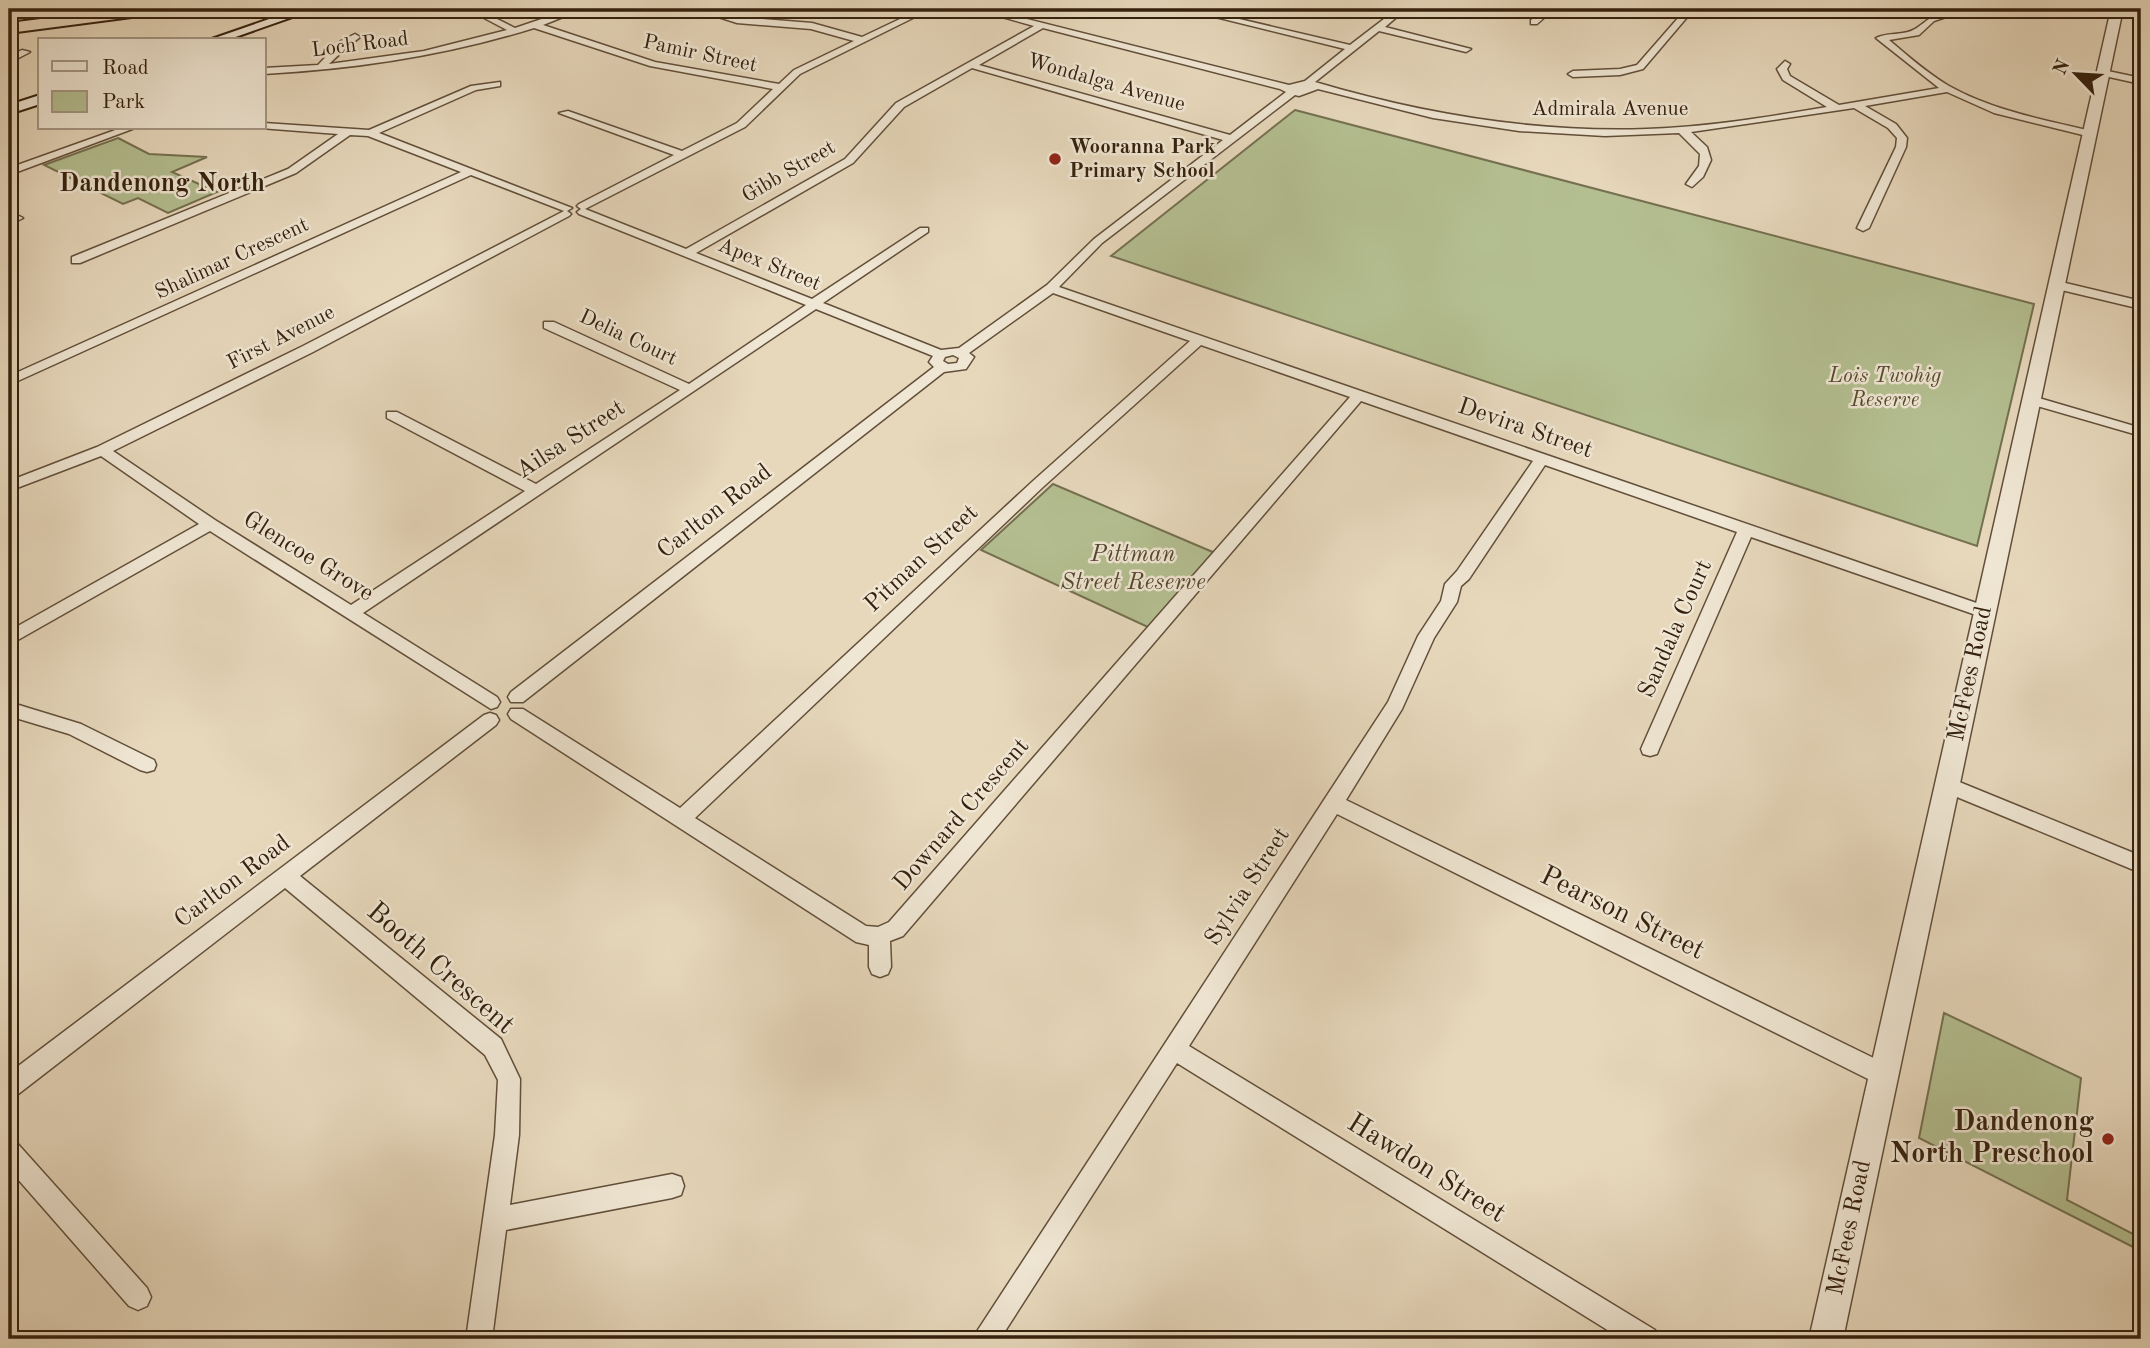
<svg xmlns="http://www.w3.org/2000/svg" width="2150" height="1348" viewBox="0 0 2150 1348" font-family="'Old Standard TT',serif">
  <rect width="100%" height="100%" fill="#e7d8bc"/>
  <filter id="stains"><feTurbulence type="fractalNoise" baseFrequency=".00286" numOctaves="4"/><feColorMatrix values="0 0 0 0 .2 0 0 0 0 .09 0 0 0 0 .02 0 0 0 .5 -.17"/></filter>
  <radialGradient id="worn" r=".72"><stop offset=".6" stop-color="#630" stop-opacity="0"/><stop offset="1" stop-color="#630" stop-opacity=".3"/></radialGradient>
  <g fill="#b4bf91" stroke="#747050" stroke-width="2">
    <path d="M1295,110l739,194 -57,242 -866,-290z"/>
    <path d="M118,138l31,16 58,3 -35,15 45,20 -49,21 -30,-15 -15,6 -79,-39z"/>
    <path d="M1053,484l162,69 -65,75 -169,-78z"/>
    <path d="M1944,1013l137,65 -14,122 74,38v13l-222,-113z"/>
  </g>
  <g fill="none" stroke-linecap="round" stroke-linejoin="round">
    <defs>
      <g id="minor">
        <path d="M467,9h10l38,19 56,-19h12l-40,16 112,37 124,22 15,-14 60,-29 -43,-12 -74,-6 -43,-14h13l31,8 74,6 50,14 59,-28h10l-131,65 -55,53 -160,82 101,40 159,-90 51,-56 138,-77 -60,-17h13l302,76 16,-4 40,-32 -162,-40h14l153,36 47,-36h9l-21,18 86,22 -5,3 -87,-21 -64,51c108,32 219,51 332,47 61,-2 121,-12 180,-22l-44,-27 -6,-11 8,-8 5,3 -3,5 3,7 49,29 100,-17 -63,-50c11,-6 28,-2 39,-9 12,-7 18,-17 34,-17v4l-15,5 -15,14 -30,5c19,16 38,33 60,46 45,25 96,34 146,46l1,2 -5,3 -97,-24 -47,-21 -82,14 31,18 11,14 -1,9 -37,81 -6,3 -6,-3 39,-81 1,-9 -9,-10 -34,-20 -163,24 16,15 4,13 -8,17 -11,10 -6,-3 13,-18 1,-12 -21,-21 -74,3 -86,-5 -86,-13 -115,-29 -19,7 -4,-1 -193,148 -43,44 932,321 2,4 -8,6 -6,-2 -228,-79 -92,212 -2,5 -7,2 -7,-2 -2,-5 96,-217 -192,-67 -76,114 -8,7 -4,16 -23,36 -32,71 -56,91 546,267 3,8 -3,8 -8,3 -8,-3 -539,-269 -148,232 466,284 4,9h-37l-445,-276 -177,276h-28l416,-637 30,-66 23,-35 4,-17 12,-13 76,-110 -172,-60 -458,535 -13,5 1,26 -3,7 -8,3 -8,-3 -3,-7v-22l-13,-3 -345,-223 -3,-5 3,-5h12l157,99 353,-327 157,-140 -137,-48 -84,60 5,4 -8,12 -22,3 -421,330h-12l-3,-5 3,-5 423,-325 -5,-5 4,-6 -117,-47 -453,304 134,84 3,5 -3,5 -6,2 -281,-178 -201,114v-14l190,-107 -98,-68 -92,35v-10l88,-34 206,-101 261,-135 -93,-36 -462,210v-9l452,-204 -93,-36 -18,-1 -54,38 -216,90h-8v-6l216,-88 50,-35 -78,-6h4v-5l105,7 102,-44 29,-4v4l-24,4 -97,43 193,75 -5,3 4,3 -2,2 -256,136 -200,99 102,69 136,85 174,-114 -138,-73v-6h10l139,72 144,-94 -136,-62v-6h10l135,62 117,-79 -227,-91 -2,-2 4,-3 -4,-3 2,-2 95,-49 -115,-42 9,-2 114,40 55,-28 36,-34 -123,-23 -116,-38c-87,27 -177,41 -270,46v-6l54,-3 23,-24 14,-7 5,3c-11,9 -21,17 -31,27l95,-13 83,-21zM1043,28l237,61 6,3 -56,43 -251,-70zM972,68l251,72 -129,99 -47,46 -88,63 -18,2 -118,-47 105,-71v-4h-8l-108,71 -116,-46 157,-90 51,-56zM1201,345l149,52 -461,525 -11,5 -12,-1 -171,-108 348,-331zM953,355l6,3 -2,5 -9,1 -5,-3 2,-4z"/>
        <path d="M1545,9h9l-17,15h-6v-4z"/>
        <path d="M1686,9h8l-51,60 -23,6 -47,2 -5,-3 5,-3 47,-2 17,-4z"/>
        <path d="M2097,9h16l7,3 -4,3z"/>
        <path d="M22,50l8,2 -21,11v-7z"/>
        <path d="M2103,70l38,8v6l-41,-9 -2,-2z"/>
        <path d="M121,128h14l-126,47v-7z"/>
        <path d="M9,211l14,7 -6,3 -8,-3z"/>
        <path d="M2057,281l84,20v8l-88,-21 -2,-3z"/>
        <path d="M2032,396l109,32v8l-114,-33v-6z"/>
        <path d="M9,702l72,22 73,36 2,5 -2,5 -7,2 -7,-2 -71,-36 -60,-18z"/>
        <path d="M490,713l6,2 3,5 -3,5 -196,151 201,163 19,40 -1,56 -9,70 162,-31 9,3 3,9 -3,9 -9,3 -166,32 -14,109h-26l29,-204 3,-55 -13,-25 -200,-167 -268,207 -8,3v-25l475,-358z"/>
        <path d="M1947,777l194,79v17l-201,-83 -2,-5 2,-5z"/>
        <path d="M9,1139l8,4 130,145 4,9 -4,9 -9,4 -9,-4 -120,-137z"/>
      </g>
      <path id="tertiary" d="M2111,9h12l-280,1330h-34z"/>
      <g id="secondary">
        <path d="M298,9h17l-88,31h-18z"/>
        <path d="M40,95v9l-31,10v-9z"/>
      </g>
      <path id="motorway" d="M119,9h44l-8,5 -146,19v-10z"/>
    </defs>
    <use href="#minor" stroke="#624f3a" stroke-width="3"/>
    <use href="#tertiary" stroke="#624f3a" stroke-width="3"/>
    <use href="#secondary" stroke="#35210e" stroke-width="4"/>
    <use href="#motorway" stroke="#35210e" stroke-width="4"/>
    <use href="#minor" fill="#efe6d3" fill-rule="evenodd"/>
    <use href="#tertiary" fill="#efe6d3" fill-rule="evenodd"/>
    <use href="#secondary" fill="#efe6d3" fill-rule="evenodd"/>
    <use href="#motorway" fill="#e7d8bc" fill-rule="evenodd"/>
  </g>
  <g fill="#8f2418" stroke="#efe6d3" stroke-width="2.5">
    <circle cx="1055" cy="159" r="7"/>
    <circle cx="2108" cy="1139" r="7"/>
  </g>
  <g text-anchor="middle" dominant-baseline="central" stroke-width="5" stroke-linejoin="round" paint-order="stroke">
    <g font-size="21" fill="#35210e" stroke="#efe6d3">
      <text transform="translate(360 45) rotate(-7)">Loch Road</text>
      <text transform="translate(700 54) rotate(12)">Pamir Street</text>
      <text transform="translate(1106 83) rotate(16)">Wondalga Avenue</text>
      <text x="1610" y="109">Admirala Avenue</text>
      <text transform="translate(789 172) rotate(-30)">Gibb Street</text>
      <text transform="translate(232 259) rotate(-25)">Shalimar Crescent</text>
      <text transform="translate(769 265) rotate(22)">Apex Street</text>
      <text transform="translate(281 338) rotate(-27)">First Avenue</text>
      <text transform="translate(628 338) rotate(25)">Delia Court</text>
    </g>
    <g font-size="21" font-weight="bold" fill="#35210e" stroke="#efe6d3" text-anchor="start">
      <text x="1069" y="147">Wooranna Park<tspan x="1069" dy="24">Primary School</tspan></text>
    </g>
    <g font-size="21" font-style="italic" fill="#55482f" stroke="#efe6d3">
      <text x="1885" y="376">Lois Twohig<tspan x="1885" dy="24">Reserve</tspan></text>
    </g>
    <g font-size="24" fill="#35210e" stroke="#efe6d3">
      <text transform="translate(1525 429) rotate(19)">Devira Street</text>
      <text transform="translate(571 440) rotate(-33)">Ailsa Street</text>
      <text transform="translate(715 512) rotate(-38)">Carlton Road</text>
      <text transform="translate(308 557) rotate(32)">Glencoe Grove</text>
      <text transform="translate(922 559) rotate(-43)">Pitman Street</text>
      <text transform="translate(1676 629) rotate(-66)">Sandala Court</text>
      <text transform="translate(1971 674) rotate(-78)">McFees Road</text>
      <text transform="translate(962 815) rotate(-49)">Downard Crescent</text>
      <text transform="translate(233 882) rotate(-37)">Carlton Road</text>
      <text transform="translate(1248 887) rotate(-57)">Sylvia Street</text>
      <text transform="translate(1850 1228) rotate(-78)">McFees Road</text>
    </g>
    <g font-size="24" font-style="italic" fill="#55482f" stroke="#efe6d3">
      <text x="1133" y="555">Pittman<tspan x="1133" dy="28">Street Reserve</tspan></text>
    </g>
    <g font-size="26" font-weight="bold" fill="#35210e" stroke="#efe6d3">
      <text x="162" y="184">Dandenong North</text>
    </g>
    <g font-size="28" fill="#35210e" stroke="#efe6d3">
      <text transform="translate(1622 914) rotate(26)">Pearson Street</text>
      <text transform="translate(440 969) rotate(41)">Booth Crescent</text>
      <text transform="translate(1426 1169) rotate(32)">Hawdon Street</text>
    </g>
    <g font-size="28" font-weight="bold" fill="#35210e" stroke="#efe6d3" text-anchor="end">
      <text x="2094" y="1123">Dandenong<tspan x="2094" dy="32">North Preschool</tspan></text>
    </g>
  </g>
  <rect width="2150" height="1348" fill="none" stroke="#e7d8bc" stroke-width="35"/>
  <rect x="10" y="10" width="2129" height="1327" fill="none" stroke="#35210e" stroke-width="3.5"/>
  <rect x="18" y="18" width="2115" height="1313" fill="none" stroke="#35210e" stroke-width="2"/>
  <rect x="38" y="38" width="228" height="91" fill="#efe6d3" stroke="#a59784" stroke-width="2"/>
  <rect x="52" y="61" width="35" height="10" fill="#efe6d3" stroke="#a59784" stroke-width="2"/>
  <text x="102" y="74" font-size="21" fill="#35210e">Road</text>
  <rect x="52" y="91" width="35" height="21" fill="#b4bf91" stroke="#a59784" stroke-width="2"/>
  <text x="102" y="108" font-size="21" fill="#35210e">Park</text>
  <g transform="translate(2076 74) rotate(295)" stroke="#efe6d3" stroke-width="5" paint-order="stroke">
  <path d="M0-5L12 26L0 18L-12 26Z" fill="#35210e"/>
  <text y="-10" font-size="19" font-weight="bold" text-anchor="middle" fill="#35210e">N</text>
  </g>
  <rect width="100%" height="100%" filter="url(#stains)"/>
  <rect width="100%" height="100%" fill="url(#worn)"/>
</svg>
